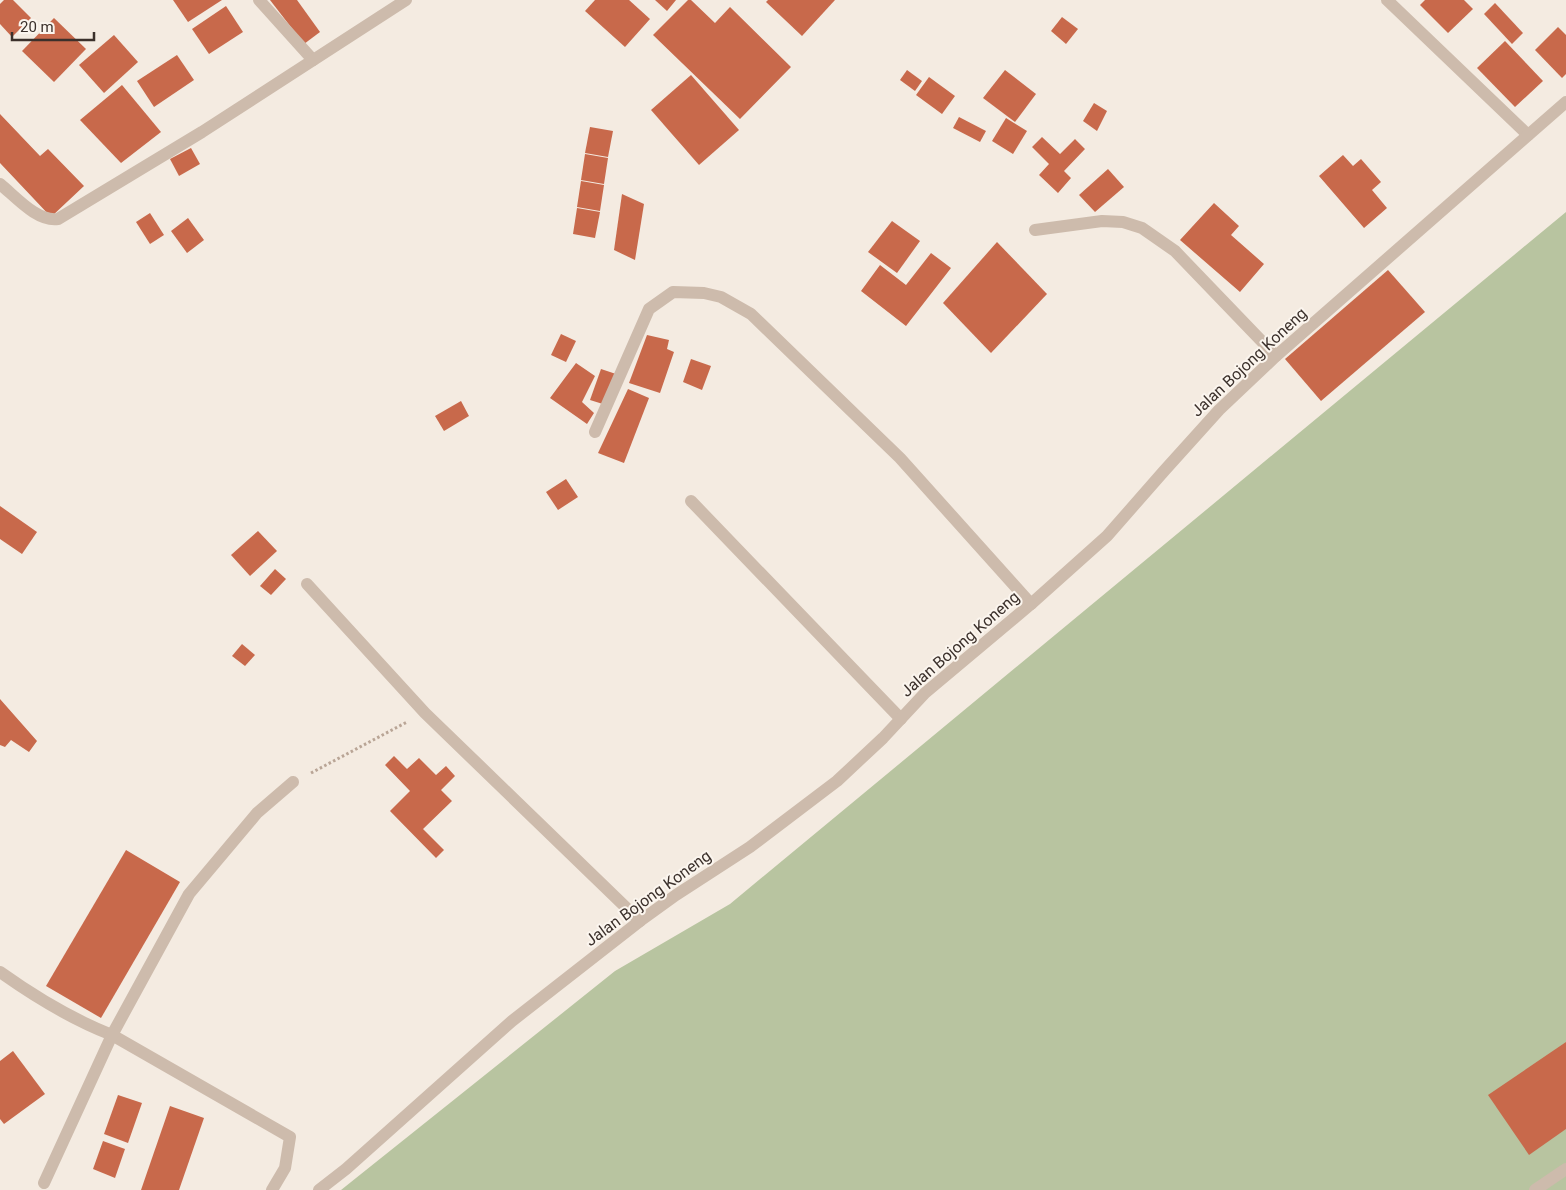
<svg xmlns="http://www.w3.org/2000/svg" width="1566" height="1190" viewBox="0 0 1566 1190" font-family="Roboto,sans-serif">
  <rect width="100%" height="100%" fill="#f4ebe1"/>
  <path fill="#b8c4a0" d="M1566,212v978h-1225l274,-219 115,-67z"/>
  <g fill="#c8694b">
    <path d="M4,0h9l18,18 -19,19 -12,-13v-20z"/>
    <path d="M173,0h49l-34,22z"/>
    <path d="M270,0h27l23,32 -16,12z"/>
    <path d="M595,0h34l21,19 -25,28 -40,-36z"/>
    <path d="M655,0h21l-9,11z"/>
    <path d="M688,0h3l24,23 15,-16 61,60 -51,52 -87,-84z"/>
    <path d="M768,0h67l-33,36 -36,-34z"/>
    <path d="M1425,0h39l9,9 -25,24 -28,-28z"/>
    <path d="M1495,3l28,30 -11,11 -28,-30z"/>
    <path d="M226,6l17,26 -34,22 -17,-25z"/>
    <path d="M1062,17l16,12 -12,15 -15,-13z"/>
    <path d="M54,18l32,31 -32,33 -32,-31z"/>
    <path d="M1558,27l8,8v39l-4,4 -27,-28z"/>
    <path d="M114,35l24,27 -34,31 -25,-28z"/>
    <path d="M1505,41l38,40 -28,26 -38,-39z"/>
    <path d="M177,55l17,25 -40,27 -17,-26z"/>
    <path d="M907,70l15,11 -7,10 -15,-11z"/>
    <path d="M1005,70l31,24 -21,28 -32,-24z"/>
    <path d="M691,75l48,55 -40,35 -48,-55z"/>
    <path d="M929,77l26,19 -13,18 -26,-19z"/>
    <path d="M122,85l39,47 -40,31 -41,-43z"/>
    <path d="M1094,103l13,8 -10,20 -14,-10z"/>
    <path d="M0,114l40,42 8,-7 36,37 -33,31 -51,-54z"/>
    <path d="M959,117l27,14 -6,11 -27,-14z"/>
    <path d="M1006,118l21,13 -14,23 -21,-13z"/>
    <path d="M590,127l23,4 -5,26 -23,-4z"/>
    <path d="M1042,137l18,17 15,-15 10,10 -21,22 7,7 -13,15 -19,-18 10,-11 -17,-17z"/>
    <path d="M191,148l9,16 -21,12 -9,-17z"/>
    <path d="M585,154l23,4 -4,26 -23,-4z"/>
    <path d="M1343,155l10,11 8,-7 20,23 -9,8 15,18 -23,20 -45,-52z"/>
    <path d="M1108,169l16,18 -29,25 -16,-17z"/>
    <path d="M581,181l23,4 -4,26 -23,-4z"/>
    <path d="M622,194l22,10 -9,56 -21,-10z"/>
    <path d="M1214,203l25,23 -8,9 33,29 -24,28 -60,-52z"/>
    <path d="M577,208l23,4 -5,26 -22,-4z"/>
    <path d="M150,213l14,22 -14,9 -14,-22z"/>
    <path d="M188,218l16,22 -17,13 -16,-22z"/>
    <path d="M892,221l28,20 -23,32 -29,-21z"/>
    <path d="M997,242l50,52 -56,59 -48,-50z"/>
    <path d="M931,253l20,15 -45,58 -45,-35 19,-26 26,20z"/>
    <path d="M1388,270l37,42 -104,89 -36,-42z"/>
    <path d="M561,334l15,7 -10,21 -15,-7z"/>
    <path d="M647,335l22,5 -2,9 7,3 -14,41 -31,-10z"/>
    <path d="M691,359l20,7 -9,24 -19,-8z"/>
    <path d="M576,363l19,13 -13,26 12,11 -7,11 -37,-26z"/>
    <path d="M601,369l18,6 -13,30 -16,-5z"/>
    <path d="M628,389l21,9 -25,65 -26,-10z"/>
    <path d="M461,401l8,15 -25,15 -9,-15z"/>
    <path d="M566,479l12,18 -20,13 -12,-18z"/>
    <path d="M0,506l37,26 -15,22 -22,-15z"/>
    <path d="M258,531l19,20 -27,25 -19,-21z"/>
    <path d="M275,569l11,10 -15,16 -11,-9z"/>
    <path d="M242,644l13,11 -10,11 -13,-10z"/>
    <path d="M0,699l37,42 -8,11 -18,-12 -6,7 -5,-2z"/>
    <path d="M394,756l13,13 12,-11 17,17 10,-9 9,10 -14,14 11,11 -29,28 21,21 -8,8 -46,-47 20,-20 -25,-26z"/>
    <path d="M126,850l54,32 -79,136 -55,-32z"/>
    <path d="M1566,1042v87l-37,26 -41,-60z"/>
    <path d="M13,1051l32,43 -41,30 -4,-5v-58z"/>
    <path d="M118,1095l24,8 -14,40 -24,-9z"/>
    <path d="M170,1106l34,12 -25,72h-38z"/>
    <path d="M103,1141l22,8 -10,29 -22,-9z"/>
  </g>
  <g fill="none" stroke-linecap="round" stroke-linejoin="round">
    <path stroke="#b9a596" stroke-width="3" stroke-dasharray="2.5 2.5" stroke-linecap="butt" d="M311,773l96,-51"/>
    <path stroke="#cdbbac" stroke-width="12" d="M1535,1190l31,-21"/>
    <g stroke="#cdbbac" stroke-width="12">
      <path d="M259,0l54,60"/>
      <path d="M1387,0l141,135"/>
      <path d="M0,184c16,13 37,38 58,35l144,-87 204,-132"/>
      <path d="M1035,230l67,-9 21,1 19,6 33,23 101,105"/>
      <path d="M595,432l54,-123 24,-17 31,1 17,4 30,17 149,144 131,146"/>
      <path d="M691,501l210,218"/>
      <path d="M307,584l118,129 215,208"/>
      <path d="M0,972c35,25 71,47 112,63l178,102 -5,31 -13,22"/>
      <path d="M44,1183l68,-148 77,-141 68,-81 36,-31"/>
    </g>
    <path stroke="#cdbbac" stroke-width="12" d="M319,1190l27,-21 166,-148 128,-100 36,-26 74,-48 87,-66 46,-43 42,-45 106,-89 76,-68 57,-65 55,-61 57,-54 290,-254"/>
  </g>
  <g text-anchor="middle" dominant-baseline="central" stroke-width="4" stroke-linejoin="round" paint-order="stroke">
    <g font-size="16" fill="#3b302b" stroke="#fbf5ee">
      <text transform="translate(1249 362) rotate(-43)">Jalan Bojong Koneng</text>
      <text transform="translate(960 644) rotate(-41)">Jalan Bojong Koneng</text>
      <text transform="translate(648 898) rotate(-36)">Jalan Bojong Koneng</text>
    </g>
  </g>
  <path d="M12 32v8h82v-8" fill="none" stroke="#3b302b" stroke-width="2.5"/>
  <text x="20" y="32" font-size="15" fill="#3b302b" stroke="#fbf5ee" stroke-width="4" paint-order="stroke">20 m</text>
</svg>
